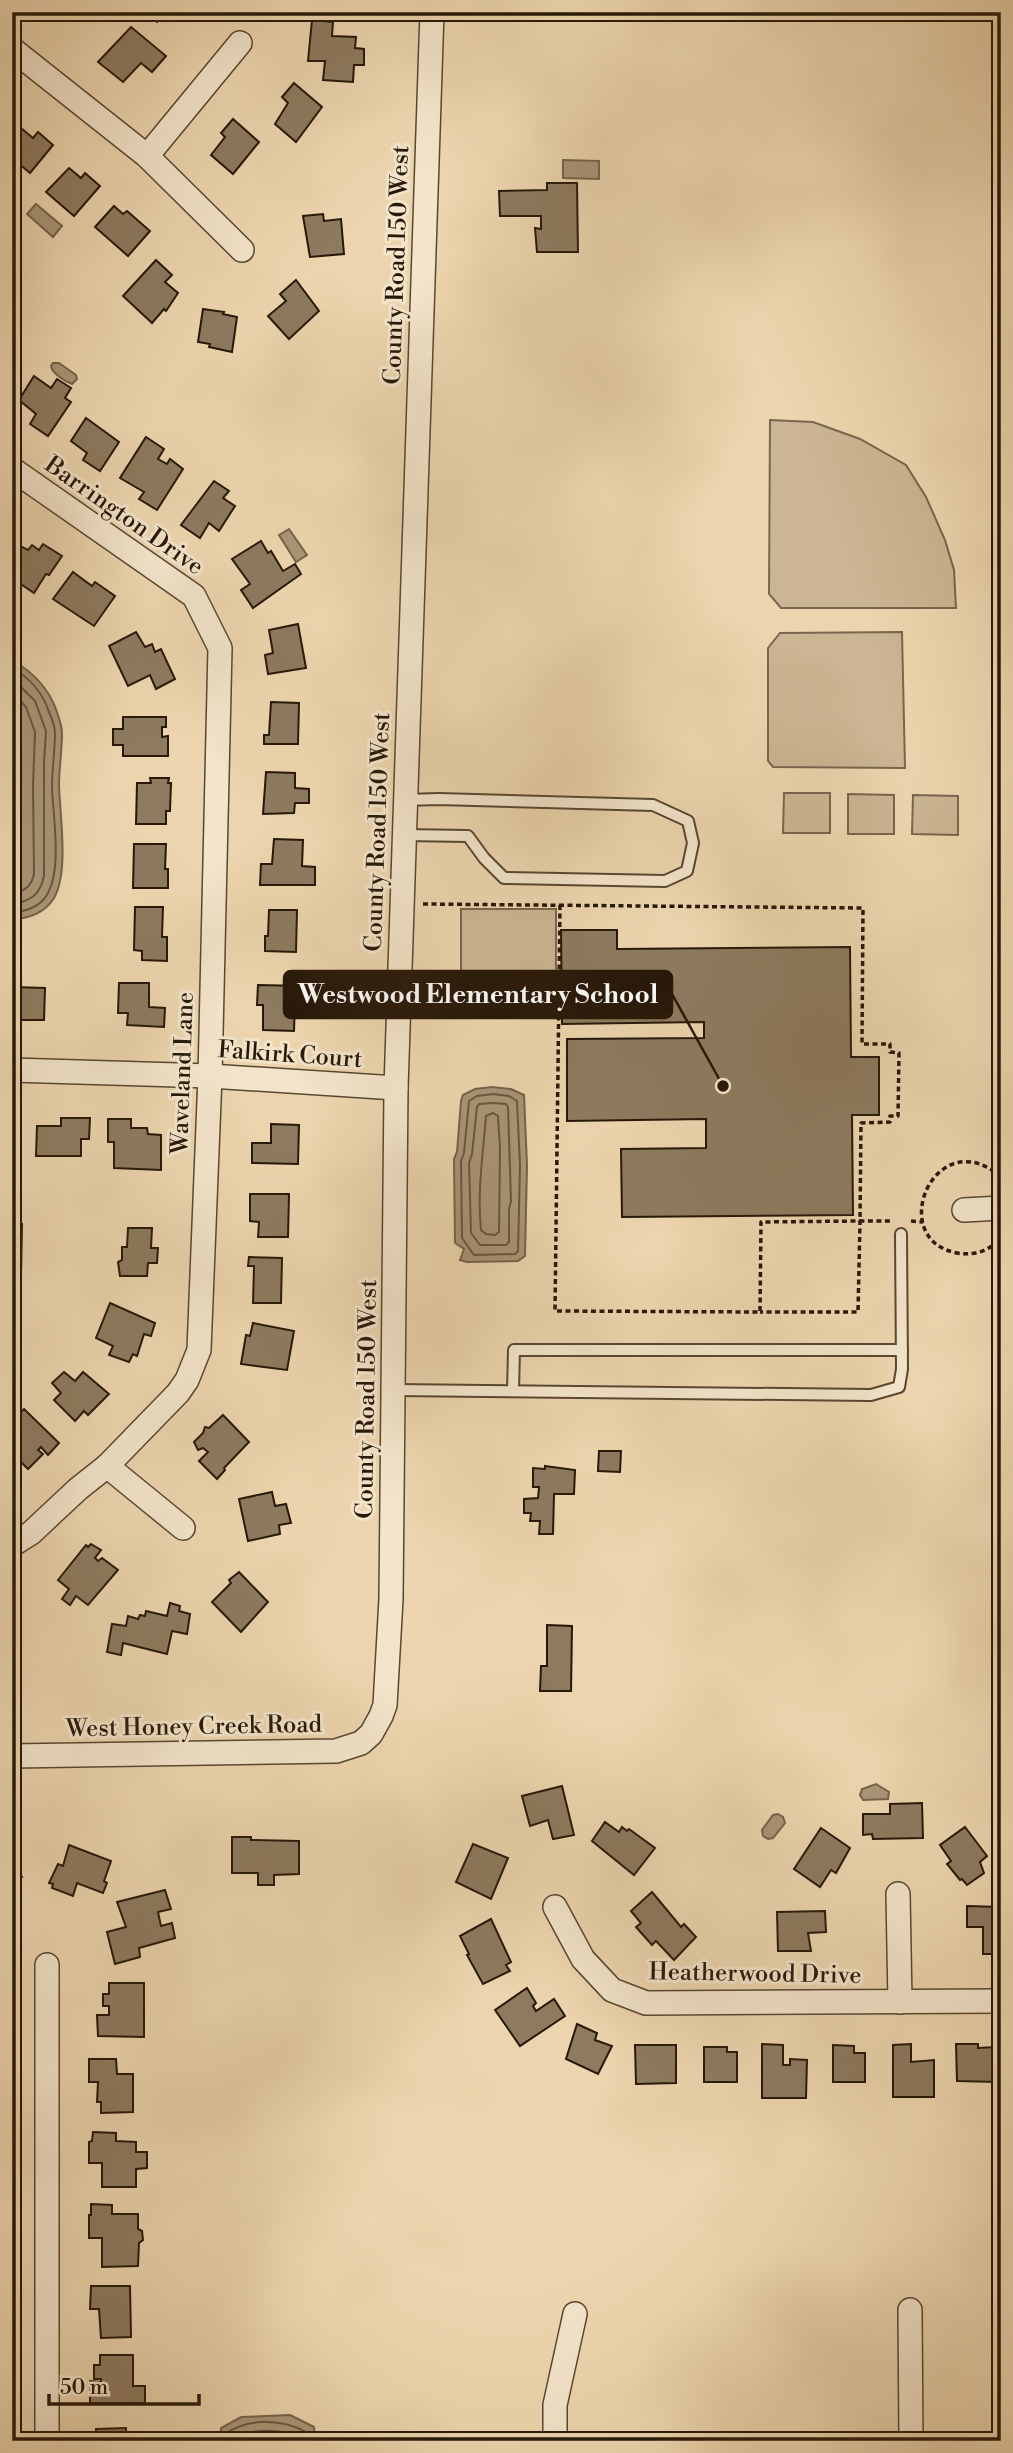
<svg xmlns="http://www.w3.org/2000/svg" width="1013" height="2453" viewBox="0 0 1013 2453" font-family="'Libre Bodoni',serif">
  <rect width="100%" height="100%" fill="#ecd5ae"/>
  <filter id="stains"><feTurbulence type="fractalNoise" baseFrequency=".00286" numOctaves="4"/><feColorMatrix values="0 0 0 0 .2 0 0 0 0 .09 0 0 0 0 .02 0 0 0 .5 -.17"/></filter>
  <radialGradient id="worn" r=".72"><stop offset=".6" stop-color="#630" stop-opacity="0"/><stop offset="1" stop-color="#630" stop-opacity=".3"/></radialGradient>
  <g fill="#cbb592" stroke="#79664e" stroke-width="2">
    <path d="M770,420l43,2 47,17 46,26 20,32 19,43 9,30 2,38h-175l-12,-14z"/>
    <path d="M902,632l3,136 -132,-1 -5,-6v-113l12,-15z"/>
    <path d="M784,793h46v40h-47z"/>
    <path d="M848,794l46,1v39h-46z"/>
    <path d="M913,795l45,1v39l-46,-1z"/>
    <rect x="461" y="909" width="95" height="64"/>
  </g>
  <g fill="#a99576" stroke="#75634a" stroke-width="2">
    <path d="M563,160l36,1v18l-36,-1z"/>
    <path d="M36,204l26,22 -9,11 -26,-23z"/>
    <path d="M53,363h6l17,12 1,4 -5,5c-8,-3 -20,-11 -21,-18z"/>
    <path d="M289,529l18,26 -11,7 -17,-27z"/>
    <path d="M12,660c21,12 37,28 45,52 2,6 5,14 5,21 0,17 -3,35 -3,53 1,30 10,86 -5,112 -9,15 -26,21 -42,21z"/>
    <path d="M492,1087l19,2 13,6 3,70 -2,91 -7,5 -51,1 -7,-2 4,-11 -9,-6 -1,-84 3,-7 4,-51 2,-6 12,-6z"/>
    <path d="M876,1784l13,8 -1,7 -25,1 -3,-5 2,-6z"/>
    <path d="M778,1814l5,3 2,6 -12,15 -5,1 -5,-3 -1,-6 11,-15z"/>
    <path d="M290,2415l24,12 1,14h-95l1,-13 20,-11z"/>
  </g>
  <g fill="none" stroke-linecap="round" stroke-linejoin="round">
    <g stroke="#685640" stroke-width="2">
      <path d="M12,668c18,10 31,26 37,44 3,7 6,14 6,21 0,18 -3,36 -3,54 1,29 10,80 -4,106 -7,14 -22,18 -36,20"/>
      <path d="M12,678l23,23 11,30 -2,31v114c-4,19 -13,25 -32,28"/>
      <path d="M12,691l14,16 9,25 -2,53 1,89c-3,13 -9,17 -22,19"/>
      <path d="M493,1094l16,2 8,5 3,64 -2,86 -3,3 -41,1 -12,-17 -1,-77 3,-8 5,-52 8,-5z"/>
      <path d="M493,1103l13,1 2,3 3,94 -2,8v33l-3,3h-26l-9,-12 -2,-70 3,-9 5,-47 2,-3z"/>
      <path d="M493,1113l5,3 2,32 -1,84 -4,3 -9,-1 -5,-4c-4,-38 2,-76 5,-114z"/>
      <path d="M227,2441l1,-9c23,-14 55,-13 78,0l2,9"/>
      <path d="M236,2441c9,-14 47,-12 62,-4l1,4"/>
    </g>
  </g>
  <g fill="#8d7a5f" stroke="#271809" stroke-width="2">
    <path d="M146,12h29l-9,7 -3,-2 -6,5z"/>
    <path d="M312,20l21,2 -1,14 24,1 -1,11 9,1v16h-10l-1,17 -30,-2 2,-19h-17z"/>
    <path d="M131,27l35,29 -14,16 -11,-9 -18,19 -25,-20z"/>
    <path d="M294,83l28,24 -26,35 -21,-18 13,-21 -6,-6z"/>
    <path d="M233,119l26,23 -26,32 -22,-19 14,-18 -4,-4z"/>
    <path d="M16,124l17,14 5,-6 15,13 -23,28 -18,-15v-30z"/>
    <path d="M69,168l12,10 4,-5 15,13 -26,30 -28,-24z"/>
    <path d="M547,183h30l1,69h-41l-2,-24 6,1v-13h-41l-1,-25 48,-1z"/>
    <path d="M114,206l9,8 4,-3 23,20 -22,25 -33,-29z"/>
    <path d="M323,214l1,7 17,-2 3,35 -34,3 -7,-41z"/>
    <path d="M156,260l16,15 -7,7 13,11 -12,18 -2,-2 -12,14 -29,-27z"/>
    <path d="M296,280l23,31 -30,28 -21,-23 18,-15 -6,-7z"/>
    <path d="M203,309l21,3 -1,2 14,3 -5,35 -23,-5 1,-3 -12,-2z"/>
    <path d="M34,376l17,12 6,-9 14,9 -6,10 6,4 -23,34 -18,-12 6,-10 -17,-14z"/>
    <path d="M86,418l33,24 -19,29 -17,-11 4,-7 -16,-12z"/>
    <path d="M146,437l18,12 -6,10 9,5 3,-5 13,10 -26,41 -18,-11 5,-7 -24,-14z"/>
    <path d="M214,481l15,10 -6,7 12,8 -16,25 -10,-8 -9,15 -19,-13z"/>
    <path d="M261,541l7,12 3,-2 12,20 12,-7 6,10 -48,34 -12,-18 9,-6 -18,-25z"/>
    <path d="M43,544l19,12 -13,19 -3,-1 -12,19 -22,-15v-32l7,5 3,-4 6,3 4,-5 7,5z"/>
    <path d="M73,572l19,14 3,-4 20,14 -21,30 -41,-27z"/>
    <path d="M298,624l8,44 -38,6 -3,-19 8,-2 -4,-23z"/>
    <path d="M136,632l9,15 7,-3 3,8 6,-3 14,30 -19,10 -6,-14 -22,11 -19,-40z"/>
    <path d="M271,702l28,1 -1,41h-34v-9h5z"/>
    <path d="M123,717h43v10h-4v10l6,-1v20h-45v-11h-10v-16h10z"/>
    <path d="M266,772l29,1v15l14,1v14h-14l-1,10 -31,1z"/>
    <path d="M150,778h19l-1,5h3l-1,28h-4v13h-30l1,-41h14z"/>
    <path d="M274,839l29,1 -1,26 13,1v18h-55l1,-21h11z"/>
    <path d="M134,844h32l-1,25h3v19h-35z"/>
    <path d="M135,907h28l-1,30h5v24l-25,-1v-9l-8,-1z"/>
    <path d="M269,910h28l-1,42 -31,-1v-15h3z"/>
    <path d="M561,930h56v19l233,-2 1,110h28v58h-27l1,100 -231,2 -1,-68 85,-1v-29l-139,2v-82l137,-1v-16l-142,2z"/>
    <path d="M119,983h30v24l16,1 -1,19 -37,-2 1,-12h-10z"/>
    <path d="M258,985l48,1v16h-11l-1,29 -31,-1v-25h-6z"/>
    <path d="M12,987l33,1 -1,32h-27v4h-5z"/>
    <path d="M61,1118h29l-1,21h-8v17h-45l1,-30h24z"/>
    <path d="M108,1119h23v9h16l1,6 13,1v35l-47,-2v-26h-6z"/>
    <path d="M271,1124l28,1 -1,39 -46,-1v-20h19z"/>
    <path d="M250,1194h39l-1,43h-30l1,-15 -9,-1z"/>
    <path d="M12,1224h10l-1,52h-9z"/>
    <path d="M128,1228h24l-1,20h7l-1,15h-9l-1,13h-27l-2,-14 4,-2v-13h5z"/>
    <path d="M249,1257l33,1 -1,45h-28l1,-37h-6z"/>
    <path d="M110,1303l45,20 -4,13 -7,-2 -7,22 -4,-2 -4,8 -20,-7 4,-9 -17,-8z"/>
    <path d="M253,1323l41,8 -7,39 -46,-6 5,-29 4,1z"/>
    <path d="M64,1372l11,9 8,-9 26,22 -21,21 -4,-4 -9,10 -21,-21 7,-7 -9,-10z"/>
    <path d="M24,1409l35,34 -11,12 -7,-8 -3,3 5,4 -15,15 -16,-16v-33z"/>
    <path d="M223,1415l26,27 -25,26 1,2 -8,9 -18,-18 9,-9 -5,-4 -5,2 -4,-8 9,-9 2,-6 4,1z"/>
    <path d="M599,1451h22l-1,21 -22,-1z"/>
    <path d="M545,1466l30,4 -1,24h-20l-1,40h-14l1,-13h-10l1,-8h-7v-14l14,-1 1,-11h-6v-19l12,1z"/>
    <path d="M272,1492l3,14 11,-2 5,19 -12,2 1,9 -32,7 -9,-42z"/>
    <path d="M91,1544l10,6 -6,8 3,3 4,-3 16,12 -30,35 -12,-9 -6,9 -8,-6 7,-10 -11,-9 28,-35 2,2z"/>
    <path d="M239,1572l29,30 -27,30 -29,-30 19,-19 -2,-3z"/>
    <path d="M170,1603l10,3 -1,5 11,3 -3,20 -15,-3 -5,23 -44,-11 -2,12 -14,-3 5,-28 14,2 2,-10 10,3 2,-4 5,1 1,-5 21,5z"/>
    <path d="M547,1625l25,1 -1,65h-31l1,-25h6z"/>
    <path d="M562,1786l12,49 -21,4 -5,-19 -18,6 -8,-30z"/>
    <path d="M922,1803l1,35 -50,1 -1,-5 -9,1v-21h27v-10z"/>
    <path d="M605,1822l14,10 3,-5 5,4 2,-2 26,19 -21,27 -42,-34z"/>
    <path d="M965,1827l22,29 -7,6 4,11 -17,12 -5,-6 -2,1 -13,-16 4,-3 -11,-16z"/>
    <path d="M821,1828l29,20 -14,25 -5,-3 -11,17 -26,-18z"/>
    <path d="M232,1837h19v3l48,1v33l-25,1v10h-16v-12h-26z"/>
    <path d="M473,1844l35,14 -17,41 -35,-17z"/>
    <path d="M69,1845l42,16 -7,20 3,2 -4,10 -26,-10 -4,13 -21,-8 1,-4 -4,-1 9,-19 5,2z"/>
    <path d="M12,1863l10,14 -10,6z"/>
    <path d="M165,1890l6,19 -13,3 3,14 11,-3 3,15 -36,10 1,9 -25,7 -8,-32 19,-5 -9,-25z"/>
    <path d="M652,1892l29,35 3,-3 12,13 -22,23 -18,-19 -4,4 -16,-18 5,-4 -10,-12z"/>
    <path d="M967,1906l34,1v47h-18v-27h-16z"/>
    <path d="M825,1911l1,21 -18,1 3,18h-33l-1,-39z"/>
    <path d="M491,1919l20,43 -5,3 4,6 -27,13 -16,-29 2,-1 -9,-18z"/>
    <path d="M109,1983h35v54l-46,-1 -1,-21h12v-9h-6v-12h6z"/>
    <path d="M527,1988l9,15 -3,3 3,5 18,-12 11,17 -45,30 -25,-36z"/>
    <path d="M577,2024l20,9 -2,7 17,6 -14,28 -32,-15z"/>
    <path d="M762,2044l21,1v20h7v-6l17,1 -1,38h-44z"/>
    <path d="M911,2044v18l23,-2v37h-41v-52z"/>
    <path d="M956,2044h22v4l18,-1 1,35 -40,-1z"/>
    <path d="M635,2045h41v38l-40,1z"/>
    <path d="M833,2045l21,1v7h11v29h-32z"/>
    <path d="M704,2047h23v5h10v30h-33z"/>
    <path d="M89,2059h27l1,15h16v38l-32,1v-11h-4l1,-20h-9z"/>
    <path d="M93,2132l23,1v8l20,1v10h11v16l-11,1v18h-34v-24h-13v-21l3,-1z"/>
    <path d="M91,2204l21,1v9h26v15l4,2 1,9 -4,3 -1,23 -36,1v-29h-13v-23h2z"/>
    <path d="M91,2286h39l1,51 -30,1 -2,-29h-9z"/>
    <path d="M100,2355h33v31h12v17h-55v-22l11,1v-3h-7v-14h6z"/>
    <path d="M126,2428v13h-30v-12z"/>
  </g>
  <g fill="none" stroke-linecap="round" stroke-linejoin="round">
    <defs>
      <g id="service">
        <path d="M404,800l35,-1 214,6 35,16 5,22 -6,28 -22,10 -161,-3 -20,-20 -16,-22 -64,-1"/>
        <path d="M394,1390l477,5 28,-8 3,-18 -1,-135"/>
        <path d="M513,1391l1,-41h388"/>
      </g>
      <g id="minor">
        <path d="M12,49l135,107 95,94"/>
        <path d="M147,156l93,-113"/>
        <path d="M12,469l182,127 26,52 -10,428 -11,274 -12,30 -9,13 -71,73 -29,23 -47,44 -19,12"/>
        <path d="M12,1070l198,6 186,12"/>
        <path d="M964,1210l37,-2"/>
        <path d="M107,1466l76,62"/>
        <path d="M12,1756l324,-5 25,-8 10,-9 10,-18 4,-11 6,-106 5,-511 36,-1076"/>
        <path d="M898,1894l2,108"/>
        <path d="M555,1907l28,52 29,31 34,13 355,-2"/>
        <path d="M47,1965v476"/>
        <path d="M910,2310l1,131"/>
        <path d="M555,2441v-36l20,-91"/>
      </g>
    </defs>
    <use href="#service" stroke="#584732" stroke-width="14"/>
    <use href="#minor" stroke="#584732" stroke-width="26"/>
    <g stroke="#271809" stroke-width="3.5" stroke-dasharray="5 3.5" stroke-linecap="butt">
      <path d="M423,904l440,4 -1,136h28v8l9,1 -1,63h-8v6l-29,1 -1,98h32"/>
      <path d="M560,905l-5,406 205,1 1,-90 99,-1 -2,91h-98"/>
      <path d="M1001,1177c-65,-57 -117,62 -44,76 17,3 31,-2 44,-14"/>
      <path d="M911,1221l12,1"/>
    </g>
    <use href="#service" stroke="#f3e4ca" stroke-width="10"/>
    <use href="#minor" stroke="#f3e4ca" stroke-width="23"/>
  </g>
  <g text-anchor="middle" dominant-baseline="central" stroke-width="6" stroke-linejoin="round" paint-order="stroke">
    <g font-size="24" fill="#271809" stroke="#f3e4ca">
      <text transform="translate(397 265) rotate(-88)">County Road 150 West</text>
      <text transform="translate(124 516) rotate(35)">Barrington Drive</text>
      <text transform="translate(378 832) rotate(-88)">County Road 150 West</text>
      <text transform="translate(290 1055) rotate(4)">Falkirk Court</text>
      <text transform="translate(183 1073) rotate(-88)">Waveland Lane</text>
      <text transform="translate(367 1399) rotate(-89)">County Road 150 West</text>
      <text transform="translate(194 1727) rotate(-1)">West Honey Creek Road</text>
      <text transform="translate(755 1974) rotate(1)">Heatherwood Drive</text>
    </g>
  </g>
  <path fill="none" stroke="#271809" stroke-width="2.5" d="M723 1086L672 994"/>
  <circle fill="#271809" stroke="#f3e4ca" stroke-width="2.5" cx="723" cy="1086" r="7"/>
  <rect fill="#271809" stroke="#271809" stroke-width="2.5" x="284" y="971" width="388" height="47" rx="7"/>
  <g font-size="26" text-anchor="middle" font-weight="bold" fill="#fff">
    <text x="478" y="1003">Westwood Elementary School</text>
  </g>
  <rect width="1013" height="2453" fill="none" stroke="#ecd5ae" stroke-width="42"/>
  <rect x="14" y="14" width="985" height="2425" fill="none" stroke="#271809" stroke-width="3.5"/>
  <rect x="21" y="21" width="971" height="2411" fill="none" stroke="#271809" stroke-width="2"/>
  <path d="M49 2394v10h150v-10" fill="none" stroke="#271809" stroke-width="3.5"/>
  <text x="60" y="2394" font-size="21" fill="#271809" stroke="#f3e4ca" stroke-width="5" paint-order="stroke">50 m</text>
  <rect width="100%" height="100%" filter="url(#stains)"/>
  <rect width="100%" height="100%" fill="url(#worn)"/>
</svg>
